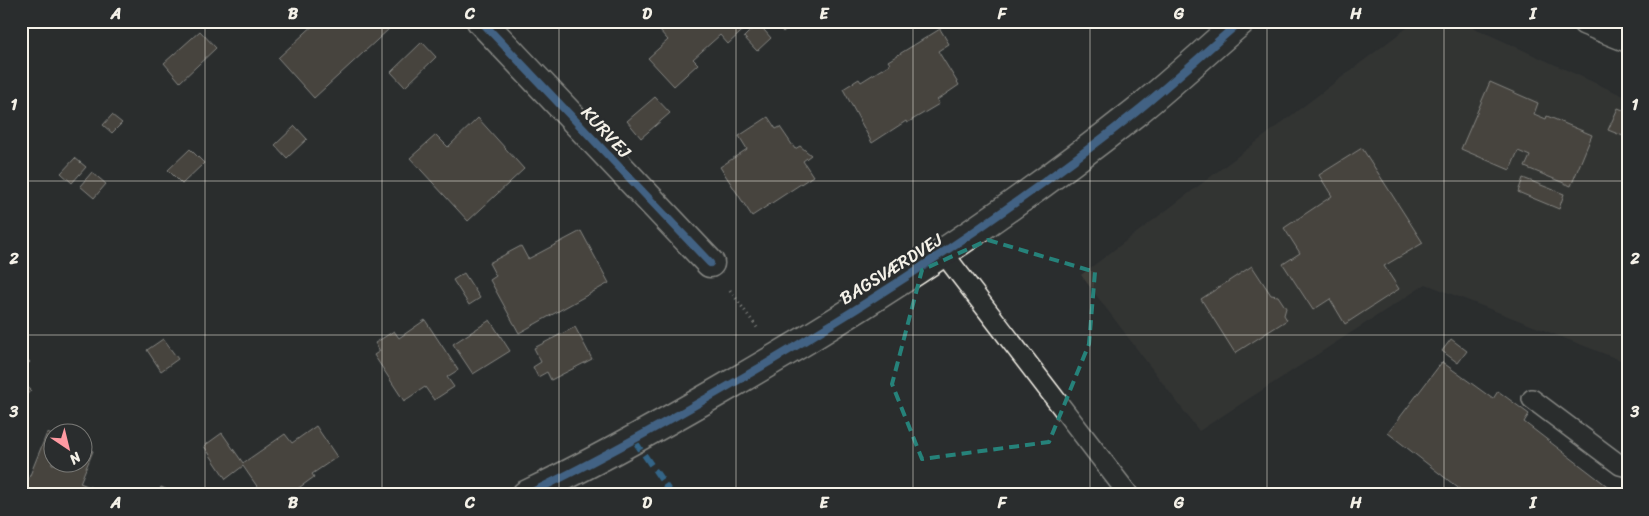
<svg xmlns="http://www.w3.org/2000/svg" width="1649" height="516" viewBox="0 0 1649 516" font-family="Sriracha,sans-serif">
  <rect width="100%" height="100%" fill="#2a2d2e"/>
  <filter id="ink" filterUnits="userSpaceOnUse"><feTurbulence type="fractalNoise" baseFrequency=".02" numOctaves="2"/><feDisplacementMap in="SourceGraphic" scale="10" xChannelSelector="R" yChannelSelector="G"/><feConvolveMatrix kernelMatrix="1 2 1 2 8 2 1 2 1" color-interpolation-filters="sRGB"/></filter>
  <g filter="url(#ink)">
    <path fill="#3e3c39" d="M1416,21h43l169,77v265l-202,-79 -227,147 -118,-156z"/>
    <g fill="#6b5f52" stroke="#f4f1e8">
      <path d="M318,21h64l7,8 -75,69 -36,-40z"/>
      <path d="M651,21h102l-25,23 -8,-9 -27,24 5,5 -24,22 -26,-28 20,-18z"/>
      <path d="M774,21h21l-12,11z"/>
      <path d="M758,23l13,15 -14,13 -13,-14z"/>
      <path d="M940,29l9,15 -11,7 21,34 -22,15 2,4 -32,19 -1,-2 -34,22 -29,-54 16,-10 2,3 29,-18 -2,-3z"/>
      <path d="M200,31l16,17 -36,34 -16,-19z"/>
      <path d="M422,42l14,15 -31,30 -14,-15z"/>
      <path d="M1490,82l48,21 -4,11 12,5 1,-3 45,19 -21,51 -46,-19 5,-11 -12,-5 -8,19 -49,-21z"/>
      <path d="M655,97l15,16 -29,25 -14,-17z"/>
      <path d="M1618,108l10,4v26l-20,-8z"/>
      <path d="M112,115l10,8 -10,10 -9,-8z"/>
      <path d="M768,117l8,12 4,-2 15,22 5,-3 11,9 -8,6 10,15 -61,40 -32,-49 27,-18 -8,-13z"/>
      <path d="M478,118l46,51 -56,52 -58,-63 26,-23 12,12z"/>
      <path d="M295,126l12,13 -20,19 -12,-13z"/>
      <path d="M1362,148l61,95 -39,23 15,23 -54,35 -15,-25 -17,11 -30,-46 17,-11 -16,-25 48,-32 -13,-21z"/>
      <path d="M190,149l14,14 -22,21 -14,-14z"/>
      <path d="M75,158l11,9 -14,16 -11,-10z"/>
      <path d="M92,172l14,12 -12,14 -14,-12z"/>
      <path d="M1523,178l41,16 -5,15 -41,-17z"/>
      <path d="M581,231l28,52 -90,50 -29,-53 6,-4 -7,-13 32,-17 7,13z"/>
      <path d="M1252,266l19,29 7,1 8,12 -2,7 3,5 -52,33 -34,-54z"/>
      <path d="M464,273l16,25 -11,7 -16,-25z"/>
      <path d="M425,320l33,50 -11,7 7,10 -20,13 -9,-13 -21,14 -30,-46 6,-4 -5,-8 19,-12 5,7z"/>
      <path d="M490,320l20,31 -37,23 -20,-30z"/>
      <path d="M575,327l17,32 -41,21 -4,-8 -9,5 -5,-10 8,-5 -7,-14z"/>
      <path d="M1628,328v15l-5,-2z"/>
      <path d="M163,339l15,20 -17,12 -14,-21z"/>
      <path d="M1451,339l16,12 -9,12 -16,-12z"/>
      <path d="M21,353l9,9 -9,9z"/>
      <path d="M1442,362l51,37 5,-8 31,23 -5,8 95,73h-161l4,-4 -74,-58z"/>
      <path d="M21,381l10,9 -10,11z"/>
      <path d="M316,426l21,31 -25,17 2,3 -25,18h-26l-20,-29 -17,13 -22,-33 18,-13 21,30 42,-29 7,9z"/>
      <path d="M47,433l5,2v29h30v-17l11,4 -13,32 30,12h-88z"/>
      <path d="M161,487l18,8h-22z"/>
    </g>
    <g fill="none" stroke-linecap="round" stroke-linejoin="round">
      <defs>
        <g id="lane">
          <path d="M944,254l185,241"/>
          <path d="M1532,399l88,66 8,2"/>
        </g>
        <g id="street">
          <path d="M481,21l229,242"/>
          <path d="M1586,21l42,17"/>
        </g>
        <path id="primary" d="M526,495c65,-31 128,-66 190,-102 147,-84 288,-176 420,-281 36,-29 70,-61 105,-91"/>
      </defs>
      <use href="#lane" stroke="#f4f1e8" stroke-width="22"/>
      <use href="#street" stroke="#f4f1e8" stroke-width="31"/>
      <use href="#primary" stroke="#f4f1e8" stroke-width="31"/>
      <path stroke="#f4f1e8" stroke-width="3" stroke-dasharray="1 4" stroke-linecap="butt" d="M730,290l28,39"/>
      <use href="#lane" stroke="#2a2d2e" stroke-width="19"/>
      <use href="#street" stroke="#2a2d2e" stroke-width="28"/>
      <use href="#primary" stroke="#2a2d2e" stroke-width="28"/>
      <path stroke="#3fa9f5" stroke-width="6" stroke-dasharray="12 6" stroke-linecap="butt" d="M634,440l38,55"/>
      <defs>
        <g id="cycleway">
          <path d="M481,21l229,242"/>
          <path d="M526,495c65,-31 128,-66 190,-102 147,-84 288,-176 420,-281 36,-29 70,-61 105,-91"/>
        </g>
      </defs>
      <use href="#cycleway" stroke="#2a2d2e" stroke-width="11"/>
      <use href="#cycleway" stroke="#60a3ed" stroke-width="8"/>
    </g>
  </g>
  <path d="M0 0H1649V516H0ZM988,240l107,32 -6,72 -40,98 -127,17 -30,-75 30,-114z" fill="#2a2d2e" fill-opacity=".55" fill-rule="evenodd"/>
  <path fill="none" stroke="#26827a" stroke-width="4" stroke-dasharray="10 6" stroke-linejoin="round" d="M988,240l107,32 -6,72 -40,98 -127,17 -30,-75 30,-114z"/>
  <path fill="none" stroke="#f4f1e8" stroke-width="1" stroke-opacity="0.55" d="M205,21v474M382,21v474M559,21v474M736,21v474M913,21v474M1090,21v474M1267,21v474M1444,21v474M21,181h1607M21,335h1607"/>
  <g text-anchor="middle" dominant-baseline="central" stroke-width="4" stroke-linejoin="round" paint-order="stroke">
    <g font-size="18" fill="#f4f1e8" stroke="#2a2d2e">
      <text transform="translate(606 132) rotate(47)">KURVEJ</text>
      <text transform="translate(891 269) rotate(-32)">BAGSVÆRDVEJ</text>
    </g>
  </g>
  <rect width="1649" height="516" fill="none" stroke="#2a2d2e" stroke-width="55"/>
  <g transform="translate(68 448) rotate(145)"><circle r="24" fill="#2a2d2e" stroke="#7b7b78"/>
  <path d="M0-4L9 19L0 12L-9 19Z" fill="#ff9aa2"/>
  <text y="-8" font-size="14" font-weight="bold" text-anchor="middle" fill="#f4f1e8">N</text>
  </g>
  <rect x="28" y="28" width="1594" height="460" fill="none" stroke="#f4f1e8" stroke-width="2"/>
  <g font-size="16" text-anchor="middle" font-weight="bold" fill="#f4f1e8">
    <text x="116" y="19">A</text>
    <text x="293" y="19">B</text>
    <text x="470" y="19">C</text>
    <text x="647" y="19">D</text>
    <text x="824" y="19">E</text>
    <text x="1002" y="19">F</text>
    <text x="1179" y="19">G</text>
    <text x="1356" y="19">H</text>
    <text x="1533" y="19">I</text>
    <text x="14" y="110">1</text>
    <text x="1635" y="110">1</text>
    <text x="14" y="264">2</text>
    <text x="1635" y="264">2</text>
    <text x="14" y="417">3</text>
    <text x="1635" y="417">3</text>
    <text x="116" y="508">A</text>
    <text x="293" y="508">B</text>
    <text x="470" y="508">C</text>
    <text x="647" y="508">D</text>
    <text x="824" y="508">E</text>
    <text x="1002" y="508">F</text>
    <text x="1179" y="508">G</text>
    <text x="1356" y="508">H</text>
    <text x="1533" y="508">I</text>
  </g>
</svg>
